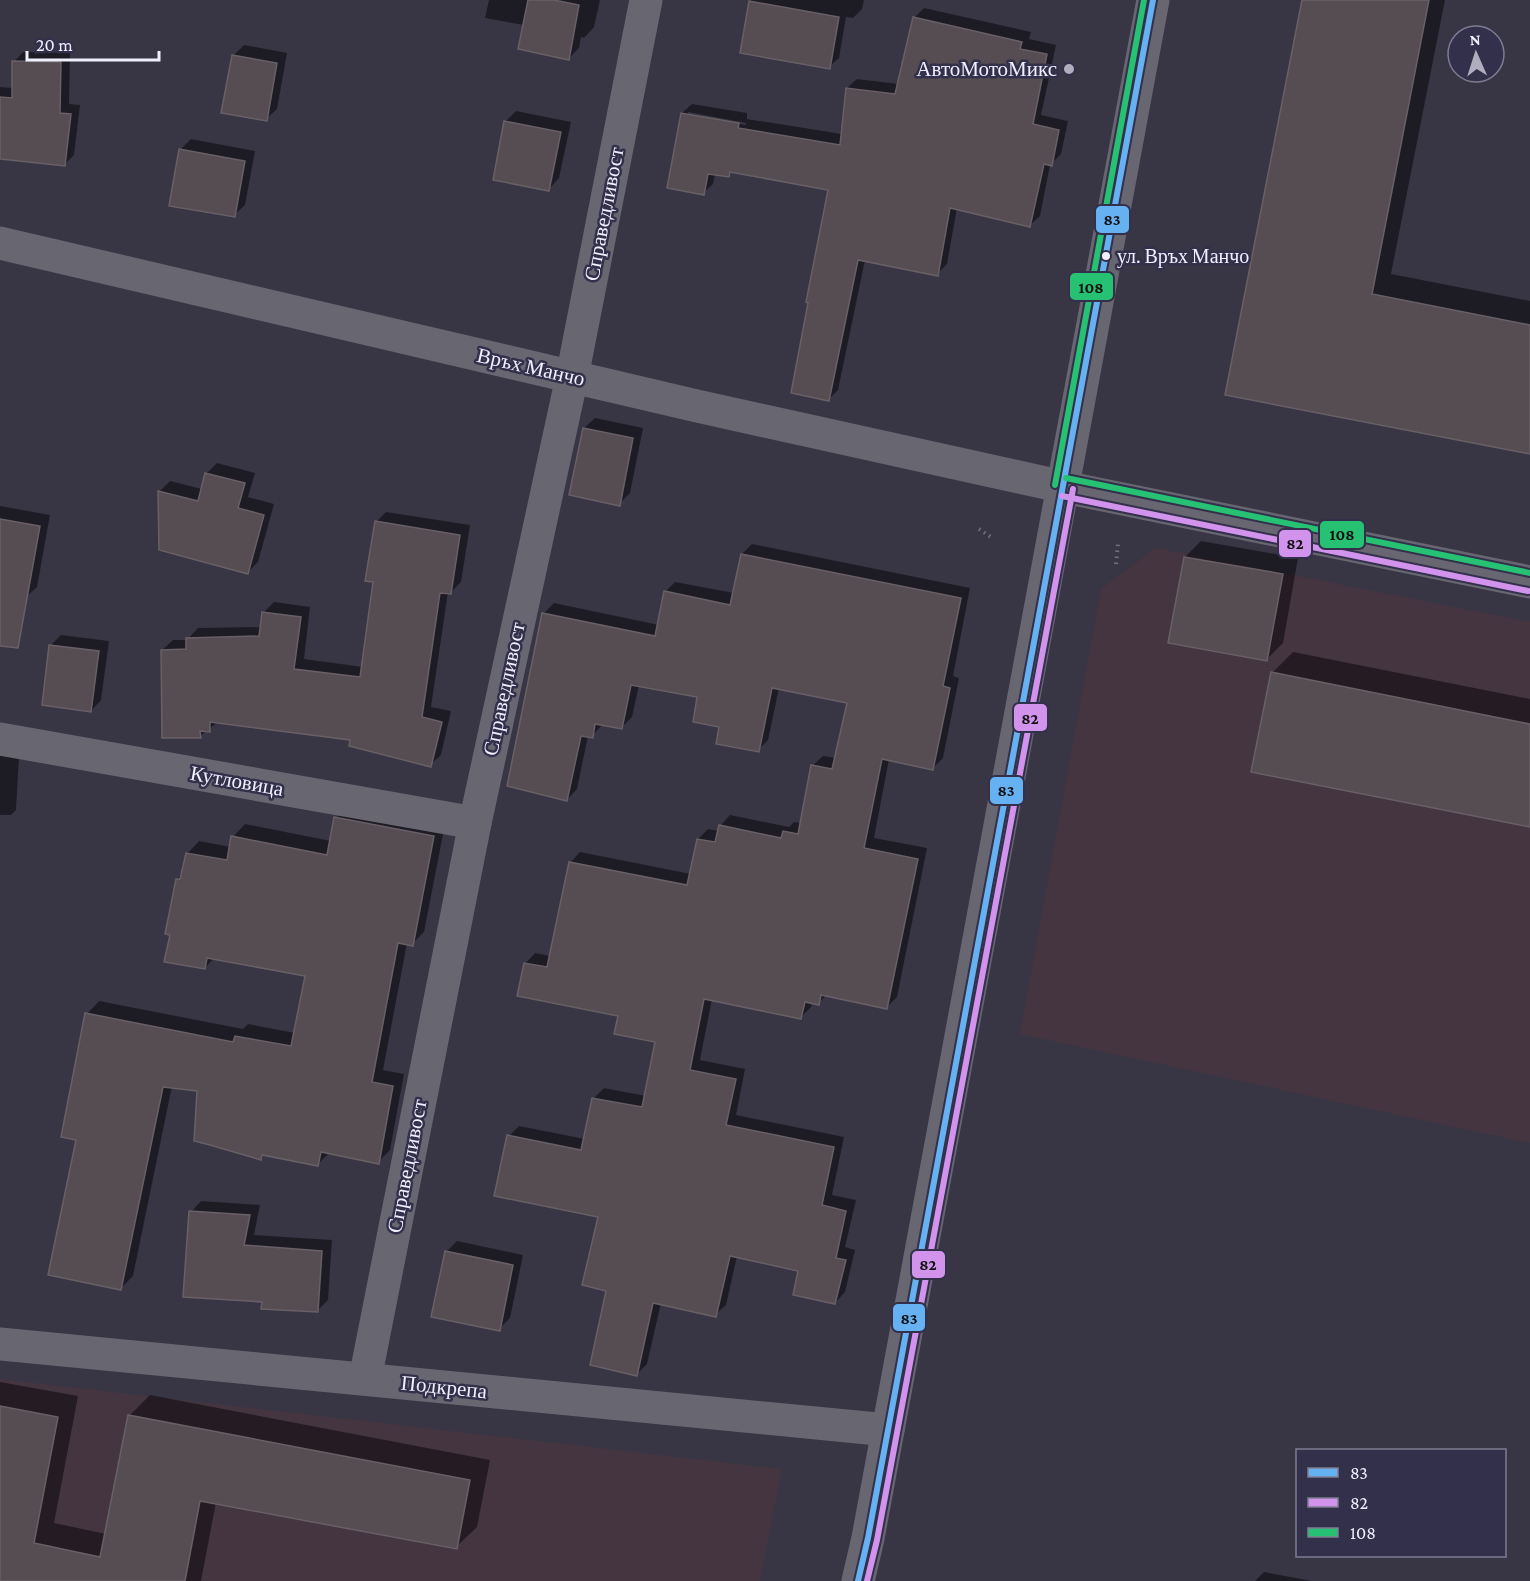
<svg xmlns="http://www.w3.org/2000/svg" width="1530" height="1581" viewBox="0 0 1530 1581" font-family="'Crimson Pro',serif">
  <rect width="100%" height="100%" fill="#383645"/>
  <g fill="#453540">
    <path d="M1156,548l374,74v521l-510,-109 81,-445z"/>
    <path d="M0,1379l782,90 -22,112h-760z"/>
  </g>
  <g fill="#0007" fill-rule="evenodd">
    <path d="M489,0h111l-6,27 -10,11 -3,-1 -2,11 -10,10 -45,-33 -39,-7z"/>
    <path d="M751,0h113l-2,9 -9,9 -7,-1 -7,41 -10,9 -88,-15z"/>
    <path d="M1304,0h141l-54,274 139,27v152l-303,-59z"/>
    <path d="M924,8l107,24 -2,7 27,6 -15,70 27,6 -7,33 -11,11 -10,51 -10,9 -73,-17 -10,56 -10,10 -72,-14 -27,130 -9,9v-210l-96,-18 -5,5 -13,-2 -2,10 -10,9 -21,-80 10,-9 55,9v6l95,15 5,-46 10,-9 42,5 15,-66zM688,112l58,11v2l-58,-10z"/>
    <path d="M244,45l43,8 -10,56 -11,10 -33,-63z"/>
    <path d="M23,52l47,1 -1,51 11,1 -6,50 -9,9 -65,-7v-70l13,1 1,-26z"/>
    <path d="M516,111l55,11 -12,56 -10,11 -44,-67z"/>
    <path d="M191,139l64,12 -10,54 -11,10 -54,-65z"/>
    <path d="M595,418l48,10 -13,65 -11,11 -35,-76z"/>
    <path d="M217,463l38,10 -7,24 26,7 -16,58 -11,11 -86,-24 -1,-58 10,-10 32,8 4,-15z"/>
    <path d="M0,506l50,9 -13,72 -11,10 -26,-5z"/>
    <path d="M386,512l84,13 -9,57 -11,11 -2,-1 -17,115 20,4 -10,44 -11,10 -78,-26 -134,-17 -18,14 -38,-86 11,-10h14l11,-12 64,-1 2,-15 10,-10 36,5 -6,52 59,8 12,-86 1,-59z"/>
    <path d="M1201,541l97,17 -15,85 -16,16 -82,-102z"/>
    <path d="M752,544l218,44 -17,88 6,2 -16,80 -10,10 -44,-9 -15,79 53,10 -30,149 -10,10 -60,-12 -9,8 -6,-1 -1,5 -10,10 -89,-18 -12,61 45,9 -9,46 108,22 -12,58 24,5 -11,47 10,3 -10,42 -10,11 -35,-33 -63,-14 -11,49 -11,10 -54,-12 -14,61 -10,10 -29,-85 -8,-73 -91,-80 10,-10 66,13 8,-40 11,-11 42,8 11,-55 -37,-27 -95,-50 10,-11 16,3 19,-93 10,-11 111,22 7,-35 10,-10 11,2 1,-5 10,-11 59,12 5,-5 8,1 10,-57 11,-10 13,2 13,-56 -70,-14 -11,52 -10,10 -37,-24 -22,-30 -60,-11 -7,32 -10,10 -19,-3 -11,12h-4l-11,53 -10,11 -24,-186 11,-11 105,22 6,-33 10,-10 59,11 8,-39z"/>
    <path d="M61,635l48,6 -8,59 -10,11 -40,-66z"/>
    <path d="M1293,652l237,47v127l-258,-153z"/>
    <path d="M0,756l19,1 -3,53 -5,5h-11z"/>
    <path d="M348,806l97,18 -21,108 -12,12 -5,-1 -24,127 21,4 -14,76 -12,12 -49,-9 -11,11 -53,-10 -4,4 -62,-68 -27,-4 -39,190 -13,13 -33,-275 12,-13 144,28 5,-5 47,9 12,-58 -93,-17 -9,10 -33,-34 5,-55 6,-6 4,-19 12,-13 32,6 2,-10 12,-13 86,17 5,-23z"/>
    <path d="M201,1201l59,4 -6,30 78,5 -4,60 -11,11 -126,-99z"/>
    <path d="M457,1241l66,14 -13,63 -11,11 -53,-77z"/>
    <path d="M0,1382l78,14 -24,127 52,11 23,-118 21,-21 340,65 -13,67 -21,20 -240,-45 -15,79h-201z"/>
    <path d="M1264,1572l48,9h-57z"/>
  </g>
  <g fill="#554d52" stroke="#686066" stroke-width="1.5">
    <path d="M528,0h26l25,5 -10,55 -51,-11z"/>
    <path d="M1302,0h127l-57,294 158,31v129l-305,-59z"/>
    <path d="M749,1l90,16 -9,52 -90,-16z"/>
    <path d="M913,17l109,25 -2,7 27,5 -14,70 26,6 -7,36 -8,-2 -14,63 -80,-19 -12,68 -80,-16 -29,141 -38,-8 17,-90 -2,-1 22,-112 -98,-18 -1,5 -21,-3 -4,21 -37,-7 14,-75 58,10 -1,5 102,17 6,-57 49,6z"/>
    <path d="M232,55l45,8 -10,58 -46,-8z"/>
    <path d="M12,61l49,1 -1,51 11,1 -6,52 -65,-7v-62l12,1z"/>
    <path d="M504,121l57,11 -12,59 -56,-11z"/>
    <path d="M179,149l66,12 -10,56 -66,-11z"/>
    <path d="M583,428l50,10 -13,68 -51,-11z"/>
    <path d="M205,473l40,10 -7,25 26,7 -16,59 -89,-24 -1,-59 40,10z"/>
    <path d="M0,519l40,7 -22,122 -18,-2z"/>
    <path d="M375,521l85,14 -9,59 -11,-1 -18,124 20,5 -11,45 -82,-21 1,-6 -140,-18v10l-10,-1 1,7h-39l-1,-88 25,-1v-11l73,-2 3,-24 39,5 -7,52 66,8 13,-95 -8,-1z"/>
    <path d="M741,554l220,44 -18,88 7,2 -17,82 -51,-11 -18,89 54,11 -31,150 -66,-14 -2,10 -14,-3 -4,17 -97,-20 -14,71 46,9 -10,46 108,22 -12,58 24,6 -10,47 10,2 -11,44 -42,-9 5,-24 -68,-15 -14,61 -63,-14 -16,73 -47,-11 16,-74 -24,-6 16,-68 -104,-21 13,-61 74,15 11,-52 50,9 13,-65 -41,-8 4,-18 -101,-20 7,-33 23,4 22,-105 118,23 10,-46 18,3 4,-17 62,13 2,-7 15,3 13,-69 21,4 15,-66 -75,-15 -13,64 -43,-8 3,-17 -26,-5 4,-25 -66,-12 -9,44 -27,-5 -2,14 -12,-2 -14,65 -60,-15 35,-173 113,23 9,-45 66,14z"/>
    <path d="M1184,557l99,17 -16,87 -99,-18z"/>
    <path d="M49,645l50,6 -8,61 -49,-7z"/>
    <path d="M1271,672l259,52v103l-279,-55z"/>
    <path d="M334,817l100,19 -21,110 -15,-3 -26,139 21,4 -14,78 -58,-12 -3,14 -56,-11 -1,5 -51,-15 -16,-4 3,-50 -34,-4 -42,203 -73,-15 28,-135 -15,-3 24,-124 148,29 2,-6 56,10 14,-70 -98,-18 -2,11 -41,-7 6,-27 -5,-1 11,-55h4l6,-26 41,7 4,-24 96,19z"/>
    <path d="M189,1211l61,4 -6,30 78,6 -4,61 -57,-3 1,-7 -79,-5z"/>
    <path d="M445,1251l68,14 -13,66 -69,-14z"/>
    <path d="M0,1406l58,11 -24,126 66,14 28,-142 342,65 -13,69 -257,-48 -15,80h-185z"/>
  </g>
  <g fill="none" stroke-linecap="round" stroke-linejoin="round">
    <g stroke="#74727c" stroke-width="4" stroke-dasharray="1.5 4.5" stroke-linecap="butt">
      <path d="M979,529l15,10"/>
      <path d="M1116,564l2,-21"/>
    </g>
    <g stroke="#686671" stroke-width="33">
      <path d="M0,243l697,163 367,81 466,95"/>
      <path d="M0,739l475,84"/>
      <path d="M0,1344l888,86"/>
      <path d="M365,1379l110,-556 97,-446 74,-377"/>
      <path d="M858,1581l10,-43 20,-108 265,-1430"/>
    </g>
    <defs>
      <path id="bus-1" d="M858,1581l10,-43 285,-1538"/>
      <g id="bus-2">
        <path d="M1062,496l466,95"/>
        <path d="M867,1581l10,-41 196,-1051"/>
      </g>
      <g id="bus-3">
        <path d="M1066,478l464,95"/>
        <path d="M1055,485l89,-485"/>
      </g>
    </defs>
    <use href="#bus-1" stroke="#33304b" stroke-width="10"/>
    <use href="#bus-2" stroke="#33304b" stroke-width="10"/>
    <use href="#bus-3" stroke="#33304b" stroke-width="10"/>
    <use href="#bus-1" stroke="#66b1f2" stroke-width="6"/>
    <use href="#bus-2" stroke="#d193ec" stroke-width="6"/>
    <use href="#bus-3" stroke="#26c172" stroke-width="6"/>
  </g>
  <circle fill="#b0aebd" stroke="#33304b" stroke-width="2" cx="1069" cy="69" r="6"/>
  <circle fill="#f0effd" stroke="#33304b" stroke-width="2" cx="1106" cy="256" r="5"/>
  <g text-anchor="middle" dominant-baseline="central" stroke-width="5" stroke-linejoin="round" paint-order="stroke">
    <g font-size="20" fill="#f0effd" stroke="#33304b" text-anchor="start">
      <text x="1117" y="256">ул. Връх Манчо</text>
    </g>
    <g font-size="21" fill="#f0effd" stroke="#33304b" text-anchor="end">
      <text x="1057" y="69">АвтоМотоМикс</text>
    </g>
    <g font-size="21" fill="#f0effd" stroke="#33304b">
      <text transform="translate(604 214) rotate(-79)">Справедливост</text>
      <text transform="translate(531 367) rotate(13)">Връх Манчо</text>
      <text transform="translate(504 689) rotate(-78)">Справедливост</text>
      <text transform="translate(237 781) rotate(10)">Кутловица</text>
      <text transform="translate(407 1166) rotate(-79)">Справедливост</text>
      <text transform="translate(444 1387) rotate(6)">Подкрепа</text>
    </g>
  </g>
  <g stroke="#33304b" stroke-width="2">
    <rect x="1095" y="205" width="35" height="29" rx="6" fill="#66b1f2"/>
    <rect x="1069" y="272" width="45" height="29" rx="6" fill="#26c172"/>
    <rect x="1319" y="520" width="46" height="29" rx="6" fill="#26c172"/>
    <rect x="1278" y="529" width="34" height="29" rx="6" fill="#d193ec"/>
    <rect x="1013" y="703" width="35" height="29" rx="6" fill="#d193ec"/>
    <rect x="989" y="776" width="35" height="29" rx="6" fill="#66b1f2"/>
    <rect x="911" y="1250" width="35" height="29" rx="6" fill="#d193ec"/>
    <rect x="892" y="1303" width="34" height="29" rx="6" fill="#66b1f2"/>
  </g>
  <g font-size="16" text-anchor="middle" font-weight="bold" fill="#111">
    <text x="1112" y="225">83</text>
    <text x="1091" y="293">108</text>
    <text x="1342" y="540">108</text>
    <text x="1295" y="549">82</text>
    <text x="1030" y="724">82</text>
    <text x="1006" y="796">83</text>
    <text x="928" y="1270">82</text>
    <text x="909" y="1324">83</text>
  </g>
  <rect x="1296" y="1449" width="210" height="108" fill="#33304b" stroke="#7f7c92" stroke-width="1.5"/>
  <rect x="1308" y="1468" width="30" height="9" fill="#66b1f2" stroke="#7f7c92" stroke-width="1.5"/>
  <text x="1350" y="1479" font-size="18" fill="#f0effd">83</text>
  <rect x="1308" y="1498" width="30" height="9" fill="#d193ec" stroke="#7f7c92" stroke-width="1.5"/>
  <text x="1350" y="1509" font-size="18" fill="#f0effd">82</text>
  <rect x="1308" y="1528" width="30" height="9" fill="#26c172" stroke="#7f7c92" stroke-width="1.5"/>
  <text x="1350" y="1539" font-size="18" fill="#f0effd">108</text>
  <g transform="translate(1476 54) rotate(357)"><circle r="28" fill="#33304b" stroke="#7f7c92" stroke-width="1.5"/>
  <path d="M0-4.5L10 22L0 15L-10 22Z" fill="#b0aebd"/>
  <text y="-9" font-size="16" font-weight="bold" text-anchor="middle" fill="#f0effd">N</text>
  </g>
  <path d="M27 51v9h132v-9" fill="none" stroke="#f0effd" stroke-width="3"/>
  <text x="36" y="51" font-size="18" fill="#f0effd" stroke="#33304b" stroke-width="4.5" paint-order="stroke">20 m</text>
</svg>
